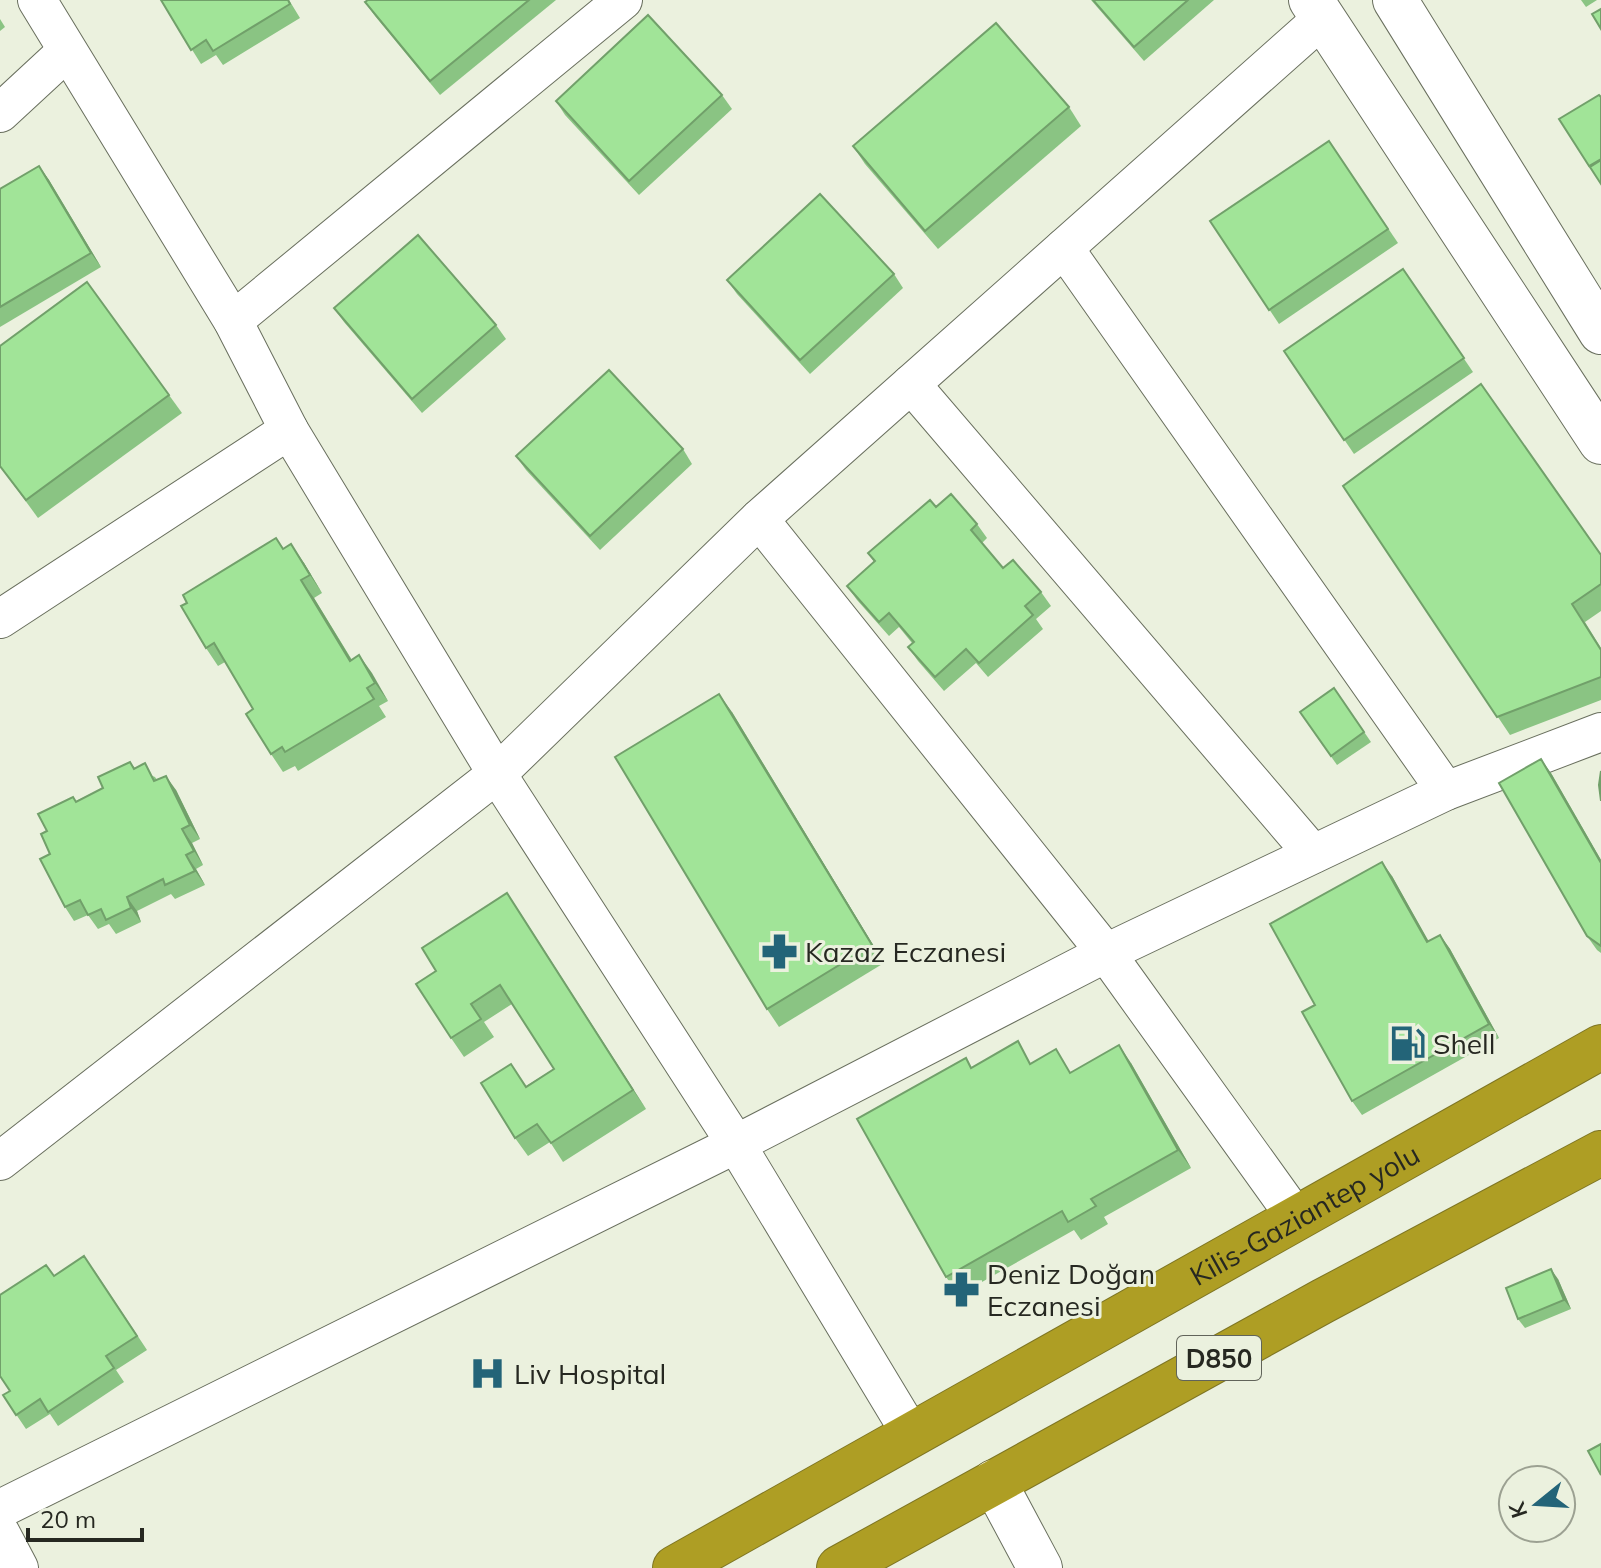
<svg xmlns="http://www.w3.org/2000/svg" width="1601" height="1568" viewBox="0 0 1601 1568" font-family="Mulish,sans-serif">
  <rect width="100%" height="100%" fill="#ebf1de"/>
  <g fill="none" stroke-linecap="round" stroke-linejoin="round">
    <defs>
      <g id="street">
        <path d="M37,0l196,321 56,109 208,344 239,370 175,290"/>
        <path d="M0,113l66,-61"/>
        <path d="M1064,248l382,543"/>
        <path d="M233,321l390,-321"/>
        <path d="M911,384l402,470"/>
        <path d="M759,519l347,434 191,266"/>
        <path d="M0,619l289,-189"/>
        <path d="M0,1161l497,-387 262,-255 565,-502"/>
        <path d="M0,1509l736,-365 370,-191 340,-162 155,-59"/>
        <path d="M0,1532l19,36"/>
      </g>
      <g id="secondary">
        <path d="M1311,0l290,442"/>
        <path d="M1395,0l206,332"/>
        <path d="M994,1482l46,86"/>
      </g>
      <g id="highway">
        <path id="s1" d="M675,1568l926,-521"/>
        <path d="M839,1568l484,-267 278,-148"/>
      </g>
    </defs>
    <use href="#street" stroke="#696f5e" stroke-width="40"/>
    <use href="#secondary" stroke="#696f5e" stroke-width="46"/>
    <use href="#highway" stroke="#7e7523" stroke-width="46"/>
    <use href="#street" stroke="#fff" stroke-width="38"/>
    <use href="#secondary" stroke="#fff" stroke-width="44"/>
    <use href="#highway" stroke="#ae9e24" stroke-width="44"/>
  </g>
  <g fill="#8ac483">
    <path d="M161,0h128l11,18 -77,47 -7,-10 -15,9z"/>
    <path d="M368,0h188l-116,95 -65,-79 -10,-14z"/>
    <path d="M1091,0h123l-70,61z"/>
    <path d="M1581,0h16l-11,7z"/>
    <path d="M0,19l5,8 -5,4z"/>
    <path d="M722,95l10,14 -93,86 -74,-80 -9,-14z"/>
    <path d="M1069,107l12,19 -143,123 -73,-85 -12,-18z"/>
    <path d="M1329,141l69,102 -119,81 -69,-103z"/>
    <path d="M39,166l10,14 52,87 -101,60v-138z"/>
    <path d="M1403,269l70,103 -119,82 -70,-103z"/>
    <path d="M894,274l9,14 -93,86 -73,-80 -10,-14z"/>
    <path d="M87,282l95,131 -144,105 -38,-52z"/>
    <path d="M334,308l162,17 10,14 -84,74 -78,-91z"/>
    <path d="M683,449l9,15 -92,86 -74,-80 -10,-14z"/>
    <path d="M1343,486l258,69v56l-16,11 16,26v52l-91,35z"/>
    <path d="M936,507l41,17 10,14 -5,5 21,25 38,24 10,14 -15,13 7,10 -55,48 -12,-14 -32,28 -26,-30 -10,-14 4,-4 -13,-16 -10,9 -32,-36 -10,-14 27,-24 -6,-9z"/>
    <path d="M276,538l8,11 20,14 18,30 -8,5 38,62 7,-5 29,46 -9,5 7,11 -88,54 -3,-5 -12,6 -12,-18 -18,-45 -28,-47 -7,4 -12,-18 -19,-45z"/>
    <path d="M1334,688l37,54 -34,23 -37,-53z"/>
    <path d="M732,712l152,251 -105,64 -12,-18z"/>
    <path d="M130,762l5,6 20,9 2,3 19,10 24,49 -8,4 11,22 -7,4 9,16 -30,14 -4,-5 -34,17 4,11 -25,12 -7,-10 -11,5 -10,-14 -14,6 -9,-14 -15,-53 -3,-23 29,-30 27,-13z"/>
    <path d="M1551,773l50,87v93l-4,-3 -10,-14z"/>
    <path d="M1392,876l36,65 12,-6 10,14 49,89 -137,77 -10,-14 -37,-96z"/>
    <path d="M507,893l139,216 -83,53 -13,-20 -22,14 -13,-18 11,-52 28,-17 -42,-65 -28,18 10,15 -30,20 -13,-19 -15,-67z"/>
    <path d="M1032,1063l39,9 60,-9 60,105 -87,49 4,7 -27,16 -7,-10 -115,65 -13,-18 27,-210z"/>
    <path d="M94,1270l53,80 -31,20 8,12 -66,44 -8,-12 -24,15 -23,-34 7,-4 44,-115z"/>
    <path d="M1558,1279l13,30 -46,19 -7,-9z"/>
  </g>
  <g fill="#71a06a">
    <path d="M39,166l10,14 52,87 -10,-14z"/>
    <path d="M291,544l13,19 18,30 -12,-18z"/>
    <path d="M301,580l13,18 49,81 -13,-18z"/>
    <path d="M359,655l13,18 16,28 -13,-18z"/>
    <path d="M719,694l13,18 152,251 -12,-18z"/>
    <path d="M1541,759l10,14 50,87v3z"/>
    <path d="M166,776l10,14 24,49 -10,-14z"/>
    <path d="M182,829l10,14 11,22 -9,-14z"/>
    <path d="M186,855l10,14 9,16 -10,-14z"/>
    <path d="M1382,862l10,14 45,80 -10,-14z"/>
    <path d="M507,893l12,18 127,198 -13,-19z"/>
    <path d="M127,897l10,14 4,11 -10,-14z"/>
    <path d="M1440,935l10,14 49,89 -10,-14z"/>
    <path d="M1119,1045l12,18 60,105 -13,-18z"/>
    <path d="M1551,1269l7,10 13,30 -7,-9z"/>
  </g>
  <g fill="#a1e498" stroke="#71a06a" stroke-width="2">
    <path d="M161,0h127l2,4 -77,47 -7,-11 -15,10z"/>
    <path d="M368,0h161l-99,81 -65,-79z"/>
    <path d="M1093,0h95l-54,47z"/>
    <path d="M1601,9v20l-9,-15z"/>
    <path d="M648,15l74,80 -93,86 -73,-80z"/>
    <path d="M996,23l73,84 -144,124 -72,-85z"/>
    <path d="M1599,95l2,2v62l-12,7 -30,-47z"/>
    <path d="M1329,141l59,88 -119,81 -59,-89z"/>
    <path d="M1601,160v24l-11,-17z"/>
    <path d="M39,166l52,87 -91,54v-118z"/>
    <path d="M820,194l74,80 -94,86 -73,-80z"/>
    <path d="M418,235l78,90 -84,74 -78,-91z"/>
    <path d="M1403,269l61,89 -120,82 -60,-89z"/>
    <path d="M87,282l82,113 -143,105 -26,-34v-120z"/>
    <path d="M609,370l74,79 -93,87 -74,-80z"/>
    <path d="M1481,384l120,171v29l-29,20 29,46v27l-104,40 -154,-231z"/>
    <path d="M951,494l26,30 -6,6 32,38 10,-8 28,32 -16,14 8,9 -54,48 -13,-14 -31,28 -27,-30 6,-5 -25,-29 -10,9 -32,-36 28,-25 -7,-8 62,-53 6,7z"/>
    <path d="M276,538l7,11 8,-5 19,31 -9,5 49,81 9,-6 16,28 -8,5 7,11 -89,53 -3,-5 -11,7 -25,-40 7,-5 -39,-66 -8,5 -25,-42 6,-3 -4,-8z"/>
    <path d="M1334,688l30,44 -33,24 -31,-44z"/>
    <path d="M719,694l153,251 -105,64 -152,-252z"/>
    <path d="M1541,759l60,104v83l-14,-10 -88,-153z"/>
    <path d="M130,762l4,7 11,-6 9,18 12,-5 24,49 -8,4 12,22 -8,4 9,16 -30,14 -2,-6 -36,18 4,11 -25,12 -5,-11 -13,6 -8,-15 -15,7 -25,-48 10,-5 -9,-20 6,-3 -9,-17 35,-17 3,5 27,-14 -5,-11z"/>
    <path d="M1601,771v30l-2,-16z"/>
    <path d="M1382,862l45,80 13,-7 49,89 -137,77 -50,-89 13,-7 -45,-81z"/>
    <path d="M507,893l126,197 -82,53 -14,-19 -22,14 -34,-55 30,-19 15,23 28,-18 -54,-84 -29,19 10,15 -30,19 -35,-54 20,-13 -14,-23z"/>
    <path d="M1018,1041l12,23 26,-15 14,24 49,-28 59,105 -87,49 5,7 -28,16 -6,-11 -116,66 -89,-158 109,-61 5,10z"/>
    <path d="M84,1256l53,80 -31,20 8,12 -66,44 -8,-13 -24,16 -13,-20 7,-4 -10,-15v-81l46,-30 8,11z"/>
    <path d="M1551,1269l13,31 -46,19 -12,-31z"/>
    <path d="M1601,1444v31l-13,-24z"/>
  </g>
  <defs>
    <symbol id="pharmacy-bare" viewBox="-9 -9 18 18"><path d="M-2-6h4v4h4v4h-4v4h-4v-4h-4v-4h4Z" fill="#236478" stroke="#ebf1de" stroke-width="2.5" paint-order="stroke"/></symbol>
    <symbol id="fuel-bare" viewBox="-9 -9 18 18"><path d="M-5.5-6h7V0h2V4h1.3V-2.5L3-4.5l.8-.8L6-3V5H2.5V1h-1V6h-7ZM-4.2-4.7v3.2H.2V-4.7Z" fill="#236478" stroke="#ebf1de" stroke-width="2.5" paint-order="stroke"/></symbol>
    <symbol id="hospital-bare" viewBox="-9 -9 18 18"><path d="M-5-5h3v3.5h4V-5h3V5h-3V1.5h-4V5h-3Z" fill="#236478" stroke="#ebf1de" stroke-width="2.5" paint-order="stroke"/></symbol>
  </defs>
  <g fill-rule="evenodd">
    <use href="#pharmacy-bare" x="754" y="926" width="51" height="51"/>
    <use href="#fuel-bare" x="1382" y="1018" width="51" height="51"/>
    <use href="#pharmacy-bare" x="936" y="1264" width="51" height="51"/>
    <use href="#hospital-bare" x="462" y="1348" width="51" height="51"/>
  </g>
  <g text-anchor="middle" dominant-baseline="central" stroke-width="6" stroke-linejoin="round" paint-order="stroke">
    <rect fill="#ebf1de" stroke="#61645a" stroke-width="2" x="1177" y="1336" width="84" height="44" rx="6"/>
    <g font-size="26" font-weight="bold" fill="#262821">
      <text x="1219" y="1358">D850</text>
    </g>
    <g font-size="28" fill="#262821" stroke="#ebf1de" text-anchor="start">
      <text x="805" y="951">Kazaz Eczanesi</text>
      <text x="1433" y="1043">Shell</text>
      <text x="987" y="1273">Deniz Doğan<tspan x="987" dy="32">Eczanesi</tspan></text>
      <text x="514" y="1373">Liv Hospital</text>
    </g>
    <g font-size="28" fill="#262821" stroke="#ebf1de">
      <text stroke="none"><textPath href="#s1" startOffset="722">Kilis-Gaziantep yolu</textPath></text>
    </g>
  </g>
  <g transform="translate(1537 1504) rotate(252)"><circle r="38" fill="#ebf1de" stroke="#9ca192" stroke-width="2"/>
  <path d="M0-6L14 30L0 20L-14 30Z" fill="#236478"/>
  <text y="-12" font-size="22" font-weight="bold" text-anchor="middle" fill="#262821">K</text>
  </g>
  <path d="M28 1528v12h114v-12" fill="none" stroke="#262821" stroke-width="4"/>
  <text x="40" y="1528" font-size="24" fill="#262821" stroke="#ebf1de" stroke-width="6" paint-order="stroke">20 m</text>
</svg>
